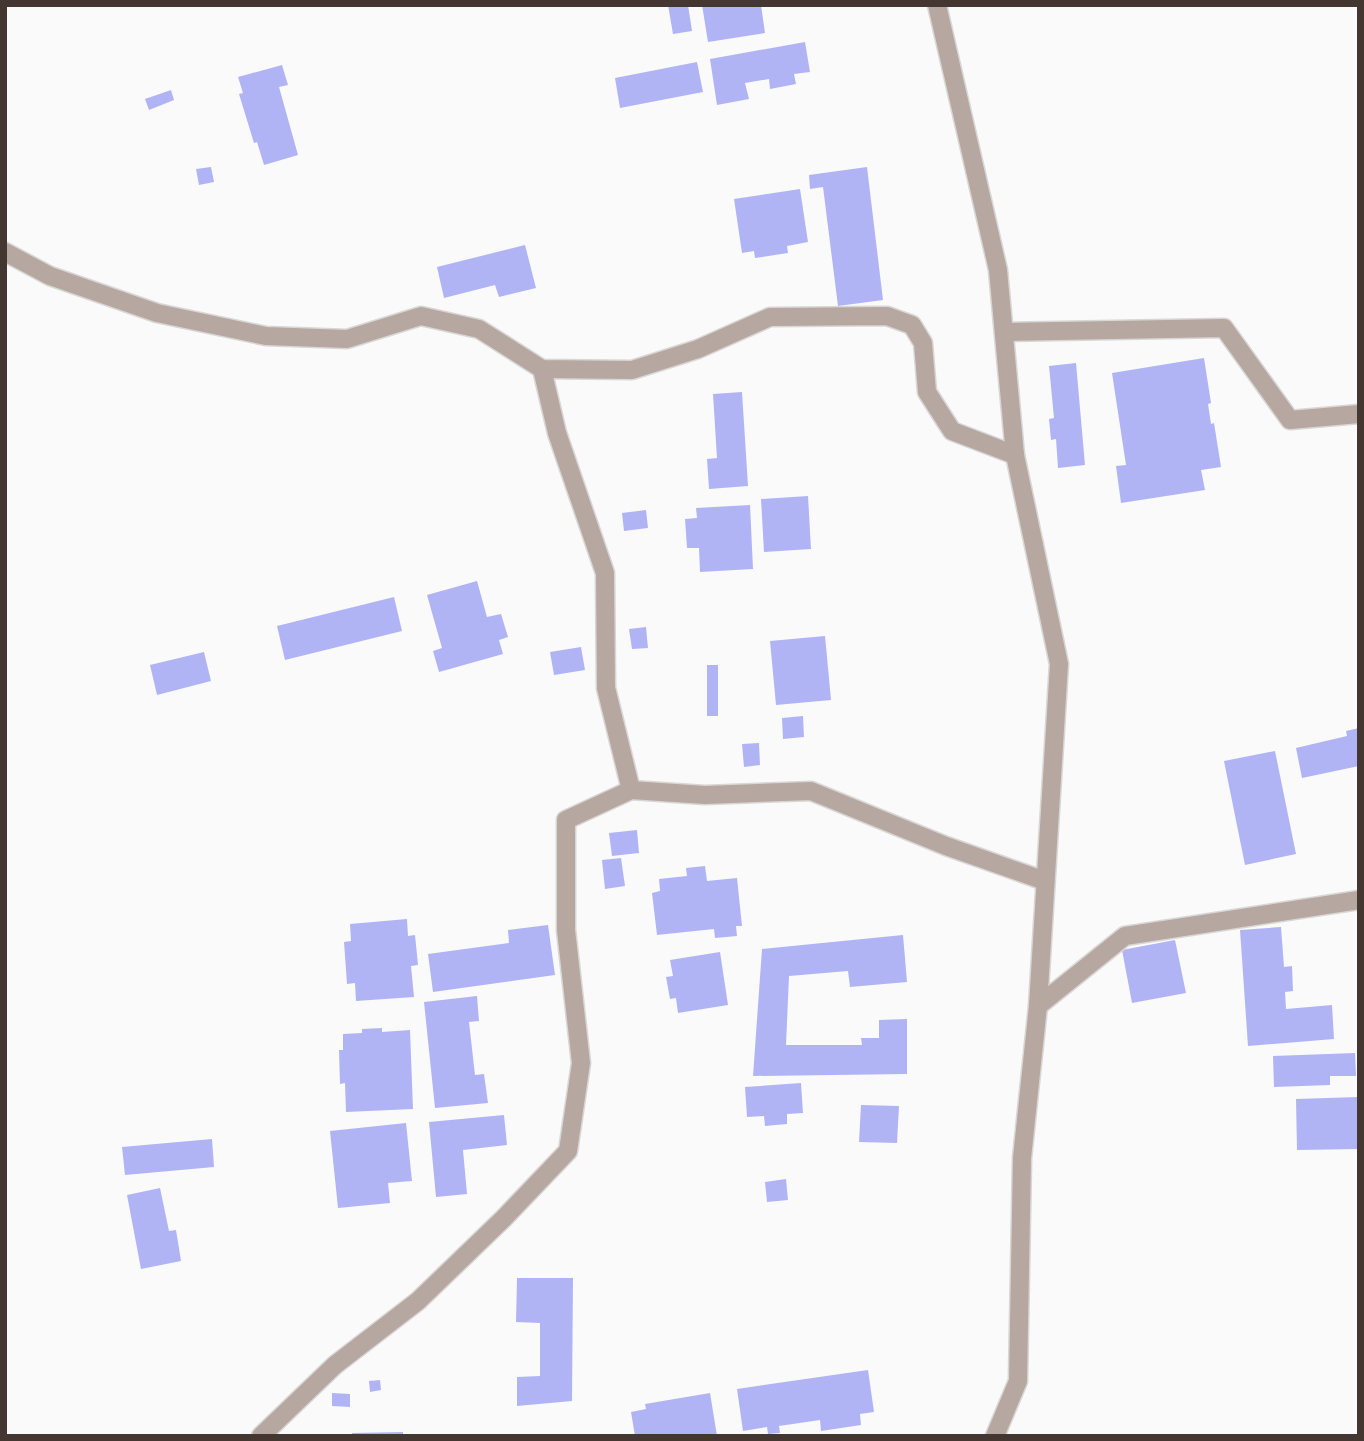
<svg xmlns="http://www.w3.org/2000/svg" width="1364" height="1441" viewBox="0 0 1364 1441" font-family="'Golos Text',sans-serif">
  <rect width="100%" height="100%" fill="#fafafa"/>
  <g fill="#b0b4f5">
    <path d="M668,5h20l4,26 -19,3z"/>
    <path d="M702,5h59l4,28 -57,9z"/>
    <path d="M805,42l5,30 -16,2 2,10 -26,5 -1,-10 -24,4 4,16 -32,6 -7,-46z"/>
    <path d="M697,62l6,30 -83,16 -5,-30z"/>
    <path d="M282,65l6,20 -9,2 19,68 -34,10 -7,-23 -3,1 -15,-49 4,-1 -5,-16z"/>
    <path d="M171,90l3,10 -25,10 -4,-11z"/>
    <path d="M211,167l3,15 -15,3 -3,-16z"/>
    <path d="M867,167l16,133 -45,6 -15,-119 -13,2 -1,-14z"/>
    <path d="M800,189l8,53 -21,4 1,7 -33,5 -1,-7 -12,2 -8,-54z"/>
    <path d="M525,245l11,43 -37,9 -4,-12 -51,13 -7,-31z"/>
    <path d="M1204,358l7,45 -3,1 3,20 3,-1 7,44 -20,3 4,20 -84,13 -5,-37 10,-1 -14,-92z"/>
    <path d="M1076,363l9,102 -27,3 -2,-29 -5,1 -2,-21 5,-1 -5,-52z"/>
    <path d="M742,392l6,94 -39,3 -2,-30 10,-1 -4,-64z"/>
    <path d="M808,496l3,53 -47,3 -3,-53z"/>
    <path d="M750,505l3,64 -53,3 -1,-24h-12l-2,-29 12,-1 -1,-10z"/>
    <path d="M646,510l2,18 -24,3 -2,-18z"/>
    <path d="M477,581l10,36 14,-3 7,23 -9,3 4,14 -64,18 -6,-21 9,-3 -15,-53z"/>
    <path d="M394,597l8,34 -117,29 -8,-34z"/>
    <path d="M646,627l2,21 -16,1 -3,-20z"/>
    <path d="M825,636l6,64 -55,5 -6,-64z"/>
    <path d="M581,647l4,23 -31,5 -4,-23z"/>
    <path d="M204,652l7,29 -54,14 -7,-30z"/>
    <rect x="707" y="665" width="11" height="51"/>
    <path d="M803,716l1,21 -21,2 -1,-21z"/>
    <path d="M1359,728v38l-57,12 -6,-30 51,-12 -1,-5z"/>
    <path d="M759,743l1,22 -16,2 -2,-23z"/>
    <path d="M1275,751l21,103 -51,11 -21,-104z"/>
    <path d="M637,830l2,23 -27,3 -3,-23z"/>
    <path d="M621,858l4,28 -20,3 -3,-29z"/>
    <path d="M705,866l2,15 30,-3 5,48h-6l1,10 -22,2 -1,-9 -57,6 -5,-42 8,-2 -1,-12 28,-3 -1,-8z"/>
    <path d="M407,919l1,17 7,-1 3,30 -7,1 3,31 -58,4 -1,-18 -8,1 -3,-42 7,-1 -1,-17z"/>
    <path d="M548,925l7,50 -122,17 -5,-38 81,-11 -1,-13z"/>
    <path d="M1281,927l3,40 8,-1 1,25 -8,1 1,17 46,-4 2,34 -86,7 -8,-116z"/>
    <path d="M903,935l4,47 -57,5 -2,-16 -59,5 -3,69h76l-1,-7h18v-18l28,-1v55l-154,2 9,-127z"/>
    <path d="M1175,940l11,53 -54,10 -10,-53z"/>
    <path d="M720,952l8,53 -50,8 -2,-15 -6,1 -4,-22 7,-1 -3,-16z"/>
    <path d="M477,996l2,25 -10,1 6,53 9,-1 4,29 -53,5 -11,-106z"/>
    <path d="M382,1028v4l28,-2 3,79 -67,3 -1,-29 -5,1 -1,-34h4v-16l19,-1v-4z"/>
    <path d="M1355,1053l1,23h-26v9l-56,2 -1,-31z"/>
    <path d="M801,1083l2,30 -16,1v10l-22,2 -1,-10 -17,1 -2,-30z"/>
    <path d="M1358,1097l1,52 -62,1 -1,-51z"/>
    <path d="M861,1105l38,1 -2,37 -38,-1z"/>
    <path d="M504,1115l3,30 -44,5 4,44 -31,3 -7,-75z"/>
    <path d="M406,1123l6,58 -24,2 2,20 -52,5 -8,-77z"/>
    <path d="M212,1139l2,28 -89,8 -3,-28z"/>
    <path d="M786,1179l2,21 -21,2 -2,-20z"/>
    <path d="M160,1188l9,43 7,-1 5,31 -40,8 -14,-74z"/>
    <path d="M517,1278h56l-1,123 -55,5v-29l23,-1v-53l-24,-1z"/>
    <path d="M868,1370l6,42 -14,2 1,11 -40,6 -1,-11 -41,6 1,7 -12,1 -1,-7 -24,4 -6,-42z"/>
    <path d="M380,1380l1,10 -11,2 -1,-11z"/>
    <path d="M332,1393l18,1v13l-18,-1z"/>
    <path d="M710,1393l7,43h-82l-4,-24 15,-3 -1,-5z"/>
    <path d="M403,1432v4h-51v-3z"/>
  </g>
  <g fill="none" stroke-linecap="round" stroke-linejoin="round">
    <defs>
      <g id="minor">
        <path d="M937,5l61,265 17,185 44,209 -21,342 -16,152 -4,223 -23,55"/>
        <path d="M5,252l45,24 107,37 109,23 81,3 74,-23 58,13 63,40 90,1 66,-21 72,-32 117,-1 25,9 11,18 4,49 25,39 63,24"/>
        <path d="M1004,332l220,-4 66,92 69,-6"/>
        <path d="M542,369l15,64 48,140 1,115 25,102"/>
        <path d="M1038,1006l87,-70 234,-36"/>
        <path d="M261,1436l74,-71 83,-64 86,-83 64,-67 13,-88 -15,-133v-110l65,-30 74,5 106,-4 135,55 99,35"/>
      </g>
    </defs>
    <use href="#minor" stroke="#d9d7d6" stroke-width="21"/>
    <use href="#minor" stroke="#b6a7a1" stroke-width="18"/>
  </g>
  <rect width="1364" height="1441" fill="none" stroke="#443630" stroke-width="14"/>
</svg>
